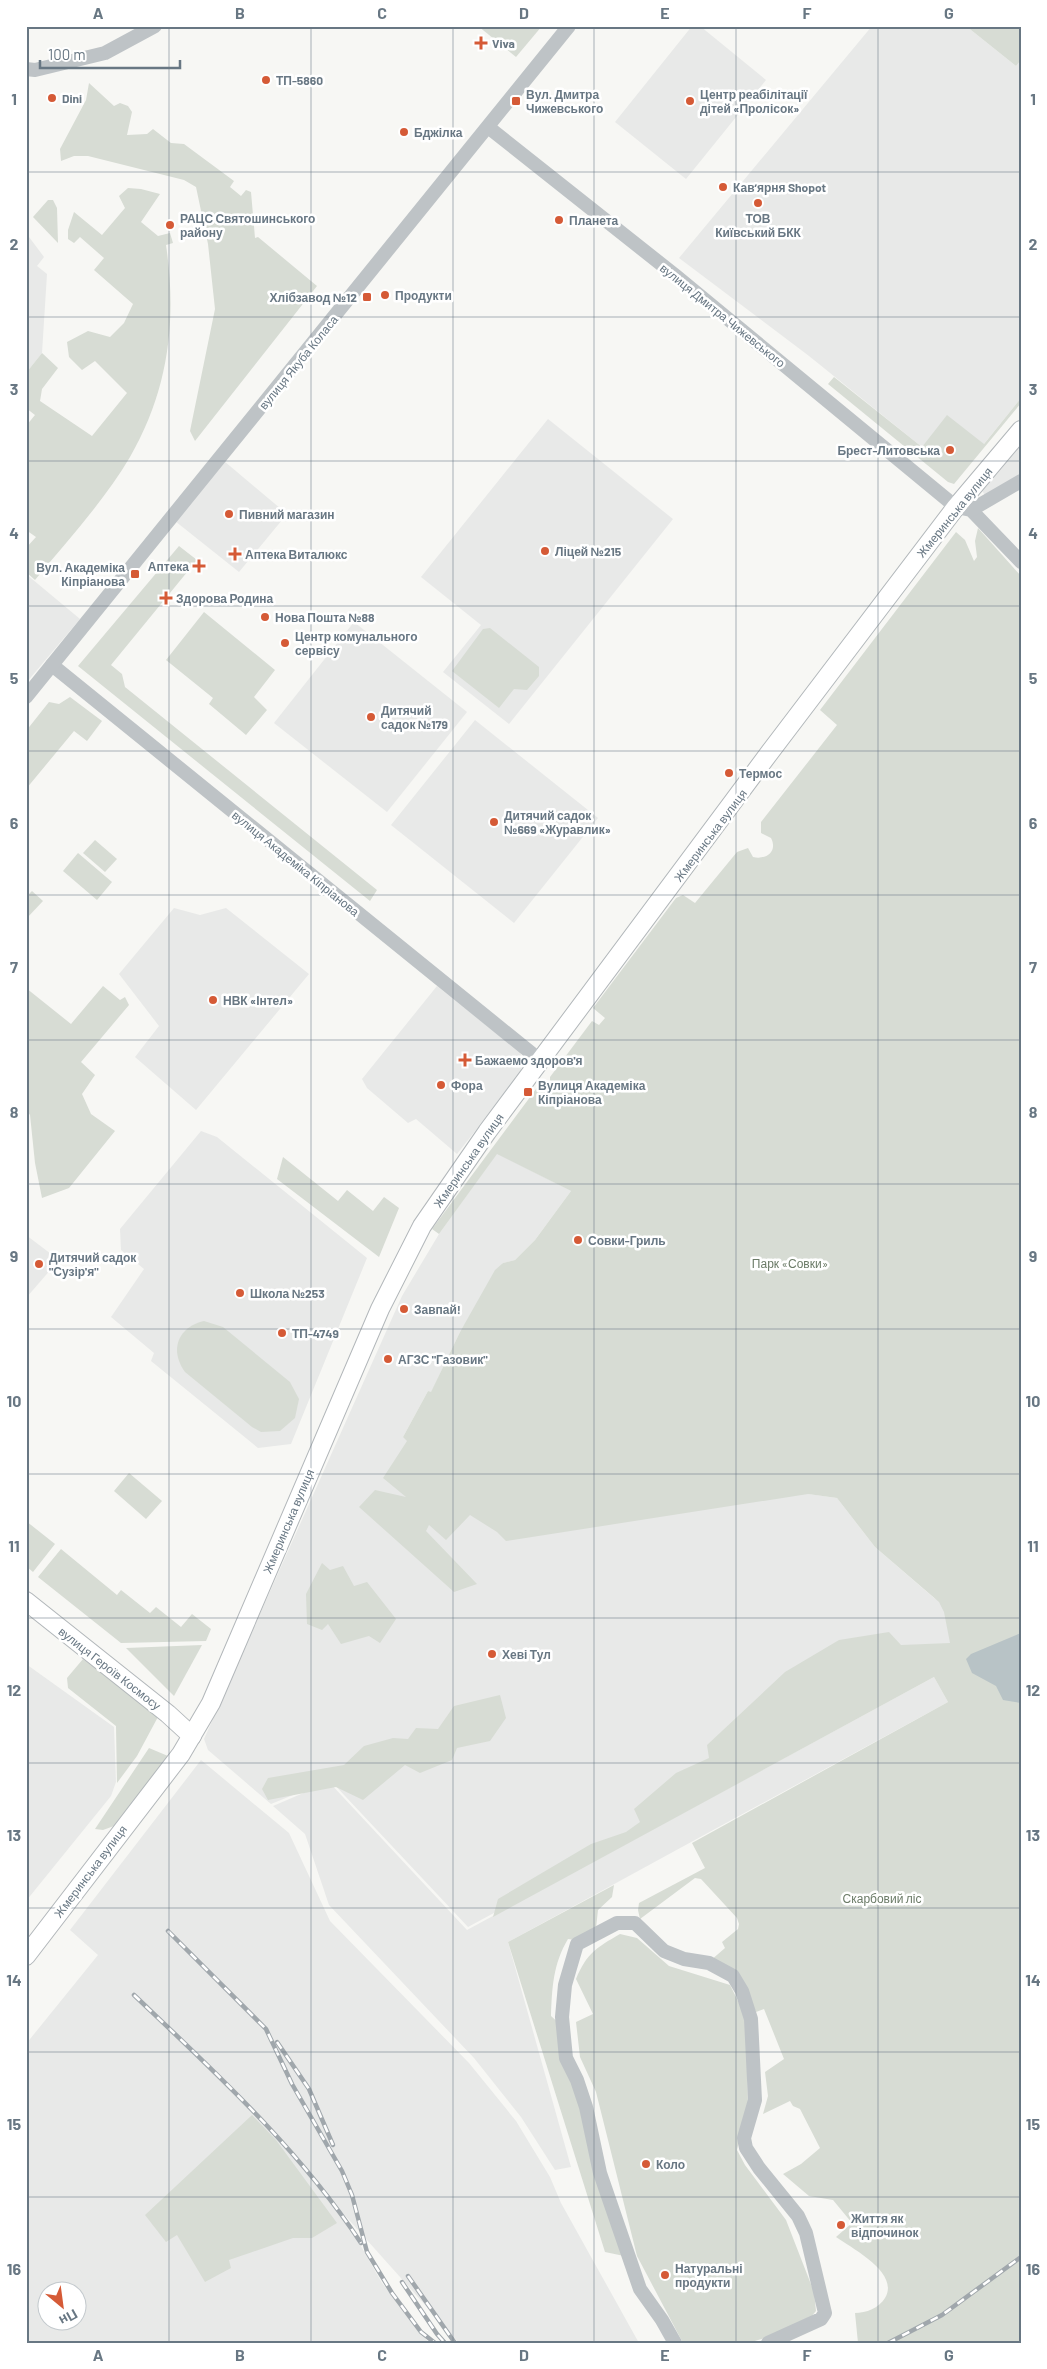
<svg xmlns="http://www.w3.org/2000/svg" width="1047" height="2369" viewBox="0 0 1047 2369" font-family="Barlow,sans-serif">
  <rect width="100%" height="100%" fill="#f7f7f4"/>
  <g fill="#e8e9e8" fill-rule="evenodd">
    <path d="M692,26h8l66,54 -80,99 -71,-57z"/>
    <path d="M872,26h94l50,40 5,-6v338l-38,47 -61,2 -113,-91 -130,-98z"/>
    <path d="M26,233l18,24 -7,9 10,8 -5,79 -16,20z"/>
    <path d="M548,419l125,100 -164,205 -66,-52 38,-47 -60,-48z"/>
    <path d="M1021,445v32l-35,20 -5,-8z"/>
    <path d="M224,461l63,53 -48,58 -64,-51z"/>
    <path d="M26,574l54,45 -54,64z"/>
    <path d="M354,622l113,90 -80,100 -113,-89z"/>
    <path d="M475,720l123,98 -84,105 -123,-98z"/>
    <path d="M174,908l26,7 26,-7 83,66 -113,136 -61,-53 24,-31 -40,-52z"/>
    <path d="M437,986l83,66 3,9 -3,13 -63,80 -41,-35 -8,4 -41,-35 -5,-9z"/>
    <path d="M201,1131l16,6 150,121 -76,186 -33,4 -107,-87 3,-8 -43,-36 33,-48 -23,-19 -1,-21z"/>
    <path d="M497,1153l74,38 -36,49 -20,20 -12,3 -43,69 -29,61 -3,-2 -25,46 434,61 38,49 59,51 39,20 -40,56 -465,253 -138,-147 -59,24 -63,-54 -4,-11 198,-443 37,-62z"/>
    <path d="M26,1235l25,19 2,6 -1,8 -26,30z"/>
    <path d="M26,1664l88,63 2,55 -5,14 -85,105z"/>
    <path d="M934,1677l14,25 -440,240 63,225 -16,3 -34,-53 -47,-59 -145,-153 -24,-71 -32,-28 56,-24 138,148z"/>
    <path d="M201,1760l88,73 41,88 139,142 47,58 34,56 11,26 78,140h-180l-118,-132 41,72 47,60h-403v-299l72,-89 -28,-25zM48,2292h30v30h-30z"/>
  </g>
  <g fill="#d7dcd4">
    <path d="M478,26h64l-26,31z"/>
    <path d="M966,26h55v34l-5,6z"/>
    <path d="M89,83l25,23 6,-3 8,3 4,6 -5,23 20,-1 6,-5 18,14 13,1 50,37 -4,6 11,9 5,-6 5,2 4,46 3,-1 59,49 -122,155 -5,-10 25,-122 -7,-65 -12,-57 -12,-7 -96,-24h-14l-13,5 -1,-12 26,-49z"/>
    <path d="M128,188l13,1 19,5 -19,28 17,14 12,-3 3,10 -7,2c11,74 3,145 -36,212 -26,44 -62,83 -95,123l-9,-8v-24l10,-11 -10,-7v-104l9,-11 -9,-7v-35l16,-20 16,15 -16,21 -2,12 52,35 35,-43 -32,-32 -13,9 -13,-13 -2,-15 21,-11 22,6 14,-14 9,-19 -39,-34 10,-12 -24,-21 -6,6 -6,-4v-9l6,-18 28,23 23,-27 -6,-12z"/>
    <path d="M48,200h5l4,8 1,35 -25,-26z"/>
    <path d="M834,377l88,70 25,-32 37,29 37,-46v5l-67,81 -6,-2 -120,-98z"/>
    <path d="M978,528l43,48v1767h-163l-3,-30c11,0 24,-5 30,-15 15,-25 -32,-49 -49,-61l16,-14 -19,-23 -24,-4 -26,-22 18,-10 19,-16 -20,-39 -7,-3 -3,-5 -27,13 5,-18 -3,-24 19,-13 -20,-50 -8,3 -11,-25 -35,-26 15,-13 -3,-6 16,-13 1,-5 -2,-6 -36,-39 -6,-1 -55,41 -2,-9 1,-7 66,-35 -13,-25 256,-141 -14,-25 -441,240 5,-18 93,-55 35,-12 14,-10 -6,-13 42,-36 33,-15 -2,-13 78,-73 54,-32 50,-8 12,13 49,-2 -6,-31 -5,-10 -64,-55 -38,-49 -29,-4 -302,47 -9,-9 -27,-17 -24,25 -17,-15 -3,6 51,53 -23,8 -95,-85 16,-17 31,7 -23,-19 24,-37 -4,-4 25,-46 3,1 29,-60 35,-62 8,-7 12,-3 20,-20 36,-49 -74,-37 -58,80 -7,-5 107,-144 11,6 5,-7 -5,-4v-3l42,-56 7,4 6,-7 -12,-10 83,-110 7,-3 12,8 42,-51 11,-4 5,9c13,3 25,-5 18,-19l-10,-5v-11l76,-97 -17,-15 136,-178 9,8 9,21 3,-4 -2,-16z"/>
    <path d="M179,546l18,14 -86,105 11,9 3,13 252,203 -7,11 -292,-235z"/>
    <path d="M204,612l71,58 -21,27 13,13 -21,25 -37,-31 4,-6 -47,-38z"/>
    <path d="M490,628l49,39v9l-12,14 -13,-1 -15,19 -47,-37 31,-42z"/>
    <path d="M70,697l32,24 -15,20 -13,-10 -48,58v-58l23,-29 10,2z"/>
    <path d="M95,840l22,19 -12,13 -22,-19z"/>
    <path d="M78,853l34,29 -15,18 -34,-29z"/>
    <path d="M32,891l11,10 -16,17 -1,-21z"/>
    <path d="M103,986l17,14 5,-3 4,8 -48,57 14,13 -13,19 9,20 24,17 -46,57 -27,10 -7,-35 -5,-48 -4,-6v-121l45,36z"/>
    <path d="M283,1157l55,44 9,-11 26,21 11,-14 15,11 -20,49 -102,-78z"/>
    <path d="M204,1321l19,6 67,55 9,17 -4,19 -15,13 -19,1 -9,-5 -67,-55c-16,-22 -7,-45 19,-51z"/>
    <path d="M129,1473l33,28 -16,18 -32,-28z"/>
    <path d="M26,1521l29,23 -22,28 -7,-6z"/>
    <path d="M61,1549l56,46 4,-5 29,23 6,-6 25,20 11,-13 19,15 -5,12 -85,2 -83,-66z"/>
    <path d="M322,1563l8,7 13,-4 11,20 13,-4 29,37 -16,24 -11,-7 -28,8 -13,-20 -6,6 -15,-6 -1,-30z"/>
    <path d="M202,1645l-28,51 -48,-48z"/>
    <path d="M83,1659l76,56 -22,41 -20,27 -1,-57 -48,-38 -1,-10z"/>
    <path d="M500,1695l6,23 -16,23 -33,7 -5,12 -32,13 -15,-8 -42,35 -27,-13 -68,13 -6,-11 6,-11 76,-13 20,-19 29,-8 15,1 8,-11 22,1 16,-23z"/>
    <path d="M149,1748l19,8 -54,70 -11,4 -8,-1z"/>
    <path d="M614,1885l-2,12 -14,13 -2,18 -20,12 -8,-1c-15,25 -16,49 -17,77l12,11 11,58 50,171 -19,-4 -97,-310z"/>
    <path d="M620,1934l17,4 32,28 61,19 16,32 2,87 -11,46 8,15 41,55 28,72 2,19 -6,7 -42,19 -20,6h-65l-46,-87 -41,-164 -16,-35 -4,-35 17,-8 -17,-35c11,-26 20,-31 44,-45z"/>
    <path d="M252,2115l24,25 61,83 -25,15h-19l-64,22 2,8 -26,14 -28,-47 -11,7 -21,-27z"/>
  </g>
  <path fill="#b8c3c6" d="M1021,1633v70l-18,-3 -7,-14 -24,-13 -6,-14 5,-5z"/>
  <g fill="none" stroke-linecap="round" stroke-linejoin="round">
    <defs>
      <g id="major">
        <path d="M26,1601l142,113 24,22"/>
        <path d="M26,1956l155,-202 30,-51 169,-394 42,-83 65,-94 283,-380 186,-245 65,-77"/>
      </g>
    </defs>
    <use href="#major" stroke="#b2b7ba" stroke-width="20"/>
    <g stroke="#bec3c6" stroke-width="14">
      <path d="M26,69l9,1 70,-17 50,-27"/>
      <path d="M488,127l188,149 280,231 15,3 50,52"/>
      <path d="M971,510l50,-29"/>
      <path d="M52,665l489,396"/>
      <path d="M26,697l543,-671"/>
      <path d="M675,2343l-13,-23 -22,-31 -40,-116 -14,-66 -9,-27 -11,-22 -4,-41 3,-32 12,-41 40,-21h18l29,28 20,8 25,4 24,13 9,15 9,28 4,81 -11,38 2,10 13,20 39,48 8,17 19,80 -4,6 -53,24"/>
    </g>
    <use href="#major" stroke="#fff" stroke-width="18"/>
    <defs>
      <g id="rail">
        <path d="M168,1931l98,98 26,55 50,87 10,24 15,57 25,41 29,39 14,11"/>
        <path d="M134,1995c82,78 165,154 227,248"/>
        <path d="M277,2042l32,47 24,56"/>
        <path d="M408,2276l47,67"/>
        <path d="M402,2282l35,52 8,9"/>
        <path d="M888,2343l54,-28 79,-58"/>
      </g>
    </defs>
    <use href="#rail" stroke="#a0a7ac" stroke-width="4.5"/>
    <use href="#rail" stroke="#fff" stroke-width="2.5" stroke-dasharray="8" stroke-linecap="butt"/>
  </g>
  <path fill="none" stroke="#687783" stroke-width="1" stroke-opacity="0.55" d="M169,26v2317M311,26v2317M453,26v2317M594,26v2317M736,26v2317M878,26v2317M26,172h995M26,317h995M26,461h995M26,606h995M26,751h995M26,895h995M26,1040h995M26,1184h995M26,1329h995M26,1474h995M26,1618h995M26,1763h995M26,1908h995M26,2052h995M26,2197h995"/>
  <g fill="#d55a36" stroke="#fff" stroke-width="2">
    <path d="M478.5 35.5h5v5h5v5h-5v5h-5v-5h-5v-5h5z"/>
    <circle cx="266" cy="80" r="5"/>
    <circle cx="52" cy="98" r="5"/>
    <rect x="511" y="96" width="10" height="10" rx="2.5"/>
    <circle cx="690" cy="101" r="5"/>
    <circle cx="404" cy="132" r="5"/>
    <circle cx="723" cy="187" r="5"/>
    <circle cx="758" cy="203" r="5"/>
    <circle cx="559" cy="220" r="5"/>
    <circle cx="170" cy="225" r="5"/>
    <circle cx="385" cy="295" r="5"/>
    <rect x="362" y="292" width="10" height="10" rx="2.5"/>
    <circle cx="950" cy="450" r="5"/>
    <circle cx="229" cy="514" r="5"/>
    <circle cx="545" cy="551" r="5"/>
    <path d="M232.5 546.5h5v5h5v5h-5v5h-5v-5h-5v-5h5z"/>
    <path d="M196.5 558.5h5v5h5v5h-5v5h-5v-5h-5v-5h5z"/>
    <rect x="130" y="569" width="10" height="10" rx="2.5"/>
    <path d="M163.5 590.5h5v5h5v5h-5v5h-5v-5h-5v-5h5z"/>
    <circle cx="265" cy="617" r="5"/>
    <circle cx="285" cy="643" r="5"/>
    <circle cx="371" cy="717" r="5"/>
    <circle cx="729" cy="773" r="5"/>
    <circle cx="494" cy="822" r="5"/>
    <circle cx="213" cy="1000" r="5"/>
    <path d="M462.5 1052.5h5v5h5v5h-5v5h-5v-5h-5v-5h5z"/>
    <circle cx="441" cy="1085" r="5"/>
    <rect x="523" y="1087" width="10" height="10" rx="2.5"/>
    <circle cx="578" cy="1240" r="5"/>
    <circle cx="39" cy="1264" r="5"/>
    <circle cx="240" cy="1293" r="5"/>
    <circle cx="404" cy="1309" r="5"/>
    <circle cx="282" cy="1333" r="5"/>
    <circle cx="388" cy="1359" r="5"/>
    <circle cx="492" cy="1654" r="5"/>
    <circle cx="646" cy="2164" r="5"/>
    <circle cx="841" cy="2225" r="5"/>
    <circle cx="665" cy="2275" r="5"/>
  </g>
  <g text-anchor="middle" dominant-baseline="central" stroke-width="5" stroke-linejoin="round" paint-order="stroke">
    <g font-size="12" font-weight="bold" fill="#687783" stroke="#fff" text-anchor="start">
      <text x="492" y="43">Viva</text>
      <text x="276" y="80">ТП-5860</text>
      <text x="526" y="94">Вул. Дмитра<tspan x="526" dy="14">Чижевського</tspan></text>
      <text x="700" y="94">Центр реабілітації<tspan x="700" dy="14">дітей «Пролісок»</tspan></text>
      <text x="62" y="98">Dini</text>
      <text x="414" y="132">Бджілка</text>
      <text x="733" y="187">Кавʼярня Shopot</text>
      <text x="180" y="218">РАЦС Святошинського<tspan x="180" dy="14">району</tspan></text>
      <text x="758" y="218" text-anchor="middle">ТОВ<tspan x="758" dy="14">Київський БКК</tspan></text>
      <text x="569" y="220">Планета</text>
      <text x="395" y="295">Продукти</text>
      <text x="357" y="297" text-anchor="end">Хлібзавод №12</text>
      <text x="940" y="450" text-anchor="end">Брест-Литовська</text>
      <text x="239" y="514">Пивний магазин</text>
      <text x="555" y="551">Ліцей №215</text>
      <text x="245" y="554">Аптека Виталюкс</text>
      <text x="189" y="566" text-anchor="end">Аптека</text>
      <text x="125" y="567" text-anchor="end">Вул. Академіка<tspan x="125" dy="14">Кіпріанова</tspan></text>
      <text x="176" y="598">Здорова Родина</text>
      <text x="275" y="617">Нова Пошта №88</text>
      <text x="295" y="636">Центр комунального<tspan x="295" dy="14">сервісу</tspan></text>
      <text x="381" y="710">Дитячий<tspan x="381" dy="14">садок №179</tspan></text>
      <text x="739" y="773">Термос</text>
      <text x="504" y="815">Дитячий садок<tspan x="504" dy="14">№669 «Журавлик»</tspan></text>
      <text x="223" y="1000">НВК «Інтел»</text>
      <text x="475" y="1060">Бажаемо здоров'я</text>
      <text x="451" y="1085">Фора</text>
      <text x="538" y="1085">Вулиця Академіка<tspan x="538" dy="14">Кіпріанова</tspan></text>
      <text x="588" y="1240">Совки-Гриль</text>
      <text x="49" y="1257">Дитячий садок<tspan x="49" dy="14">"Сузір'я"</tspan></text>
      <text x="250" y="1293">Школа №253</text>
      <text x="414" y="1309">Завпай!</text>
      <text x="292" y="1333">ТП-4749</text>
      <text x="398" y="1359">АГЗС "Газовик"</text>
      <text x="502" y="1654">Хеві Тул</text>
      <text x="656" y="2164">Коло</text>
      <text x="851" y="2218">Життя як<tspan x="851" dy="14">відпочинок</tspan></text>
      <text x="675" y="2268">Натуральні<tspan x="675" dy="14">продукти</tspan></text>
    </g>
    <g font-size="12" fill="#687783" stroke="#fff">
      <text transform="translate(723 315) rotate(39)">вулиця Дмитра Чижевського</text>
      <text transform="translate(298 362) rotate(-51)">вулиця Якуба Коласа</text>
      <text transform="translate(954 512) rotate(-51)">Жмеринська вулиця</text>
      <text transform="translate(710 835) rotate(-53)">Жмеринська вулиця</text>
      <text transform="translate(296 863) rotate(39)">вулиця Академіка Кіпріанова</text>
      <text transform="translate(468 1160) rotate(-55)">Жмеринська вулиця</text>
      <text transform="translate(288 1521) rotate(-67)">Жмеринська вулиця</text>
      <text transform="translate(110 1668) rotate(38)">вулиця Героїв Космосу</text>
      <text transform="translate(90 1871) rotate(-53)">Жмеринська вулиця</text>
    </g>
    <g font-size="12" fill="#6b7b67" stroke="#fff">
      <text x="790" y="1263">Парк «Совки»</text>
      <text x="882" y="1898">Скарбовий ліс</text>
    </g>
  </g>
  <rect width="1047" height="2369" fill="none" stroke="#ffffff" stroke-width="55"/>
  <g transform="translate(62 2306) rotate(151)"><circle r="24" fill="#ffffff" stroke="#c3c9cd"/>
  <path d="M0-4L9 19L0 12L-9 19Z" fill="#d55a36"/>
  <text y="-8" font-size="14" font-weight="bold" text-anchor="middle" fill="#687783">Пн</text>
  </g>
  <path d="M40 60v8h140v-8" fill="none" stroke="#687783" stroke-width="2.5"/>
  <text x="48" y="60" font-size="15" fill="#687783" stroke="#ffffff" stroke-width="4" paint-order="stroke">100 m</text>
  <rect x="28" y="28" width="992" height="2314" fill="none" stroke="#687783" stroke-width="2"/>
  <g font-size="16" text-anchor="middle" font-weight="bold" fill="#687783">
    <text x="98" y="19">A</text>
    <text x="240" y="19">B</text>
    <text x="382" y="19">C</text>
    <text x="524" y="19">D</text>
    <text x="665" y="19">E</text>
    <text x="807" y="19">F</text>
    <text x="949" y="19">G</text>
    <text x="14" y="105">1</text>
    <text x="1033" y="105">1</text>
    <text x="14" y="250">2</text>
    <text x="1033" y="250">2</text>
    <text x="14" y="395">3</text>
    <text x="1033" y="395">3</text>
    <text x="14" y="539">4</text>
    <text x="1033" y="539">4</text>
    <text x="14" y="684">5</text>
    <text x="1033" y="684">5</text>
    <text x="14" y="829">6</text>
    <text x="1033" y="829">6</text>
    <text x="14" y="973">7</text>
    <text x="1033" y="973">7</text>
    <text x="14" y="1118">8</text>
    <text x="1033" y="1118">8</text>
    <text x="14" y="1262">9</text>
    <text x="1033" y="1262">9</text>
    <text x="14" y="1407">10</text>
    <text x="1033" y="1407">10</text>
    <text x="14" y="1552">11</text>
    <text x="1033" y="1552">11</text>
    <text x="14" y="1696">12</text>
    <text x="1033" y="1696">12</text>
    <text x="14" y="1841">13</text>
    <text x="1033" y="1841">13</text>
    <text x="14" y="1986">14</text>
    <text x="1033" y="1986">14</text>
    <text x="14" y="2130">15</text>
    <text x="1033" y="2130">15</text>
    <text x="14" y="2275">16</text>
    <text x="1033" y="2275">16</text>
    <text x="98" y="2361">A</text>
    <text x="240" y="2361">B</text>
    <text x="382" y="2361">C</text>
    <text x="524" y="2361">D</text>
    <text x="665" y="2361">E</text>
    <text x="807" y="2361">F</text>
    <text x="949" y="2361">G</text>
  </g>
</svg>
